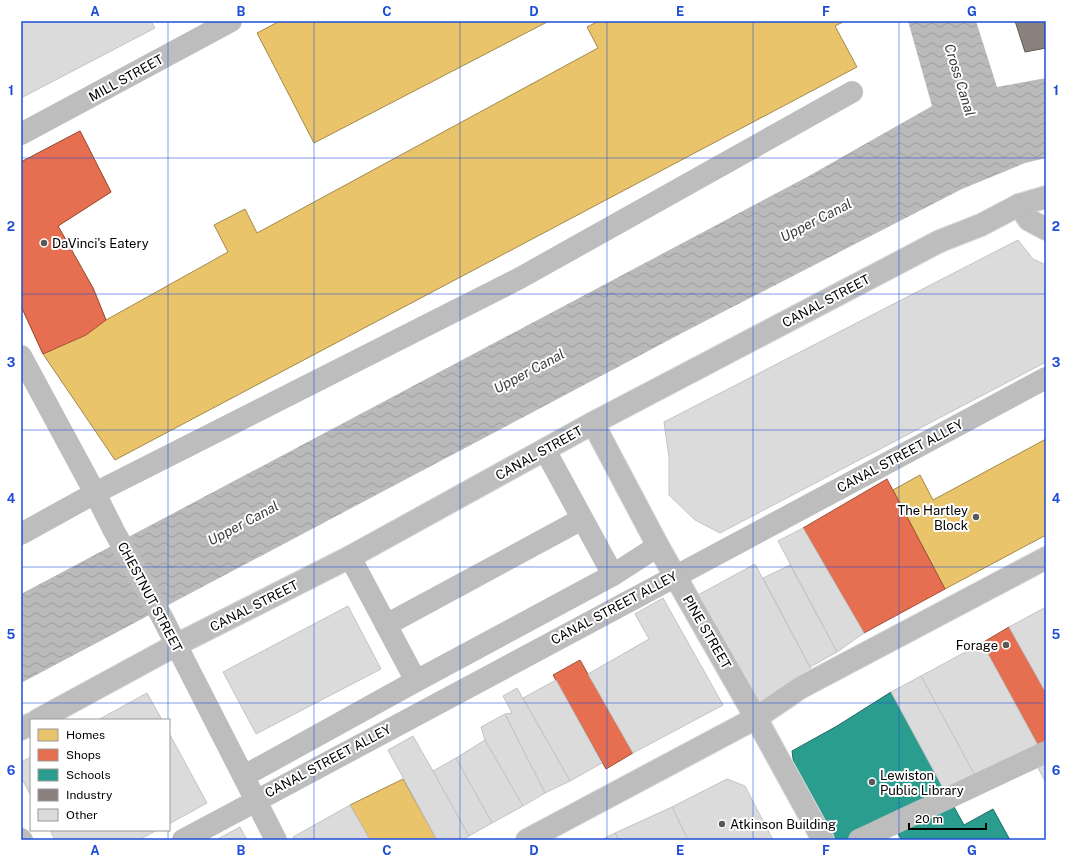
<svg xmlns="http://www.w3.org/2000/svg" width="1067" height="861" viewBox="0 0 1067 861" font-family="'Public Sans',sans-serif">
  <defs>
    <pattern id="water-waves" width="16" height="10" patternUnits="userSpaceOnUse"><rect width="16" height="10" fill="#bababa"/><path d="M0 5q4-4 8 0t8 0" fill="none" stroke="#9e9e9e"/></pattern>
  </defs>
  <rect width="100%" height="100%" fill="#fff"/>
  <path fill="url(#water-waves)" d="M908,21h68l21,66 49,-9v80l-21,5 -63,26 -276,142 -665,352v-89l786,-417 125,-71z"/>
  <g fill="#e9c46a" stroke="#a3894a">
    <path d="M280,21h269l-235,122 -57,-110z"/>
    <path d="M599,21h53v1l2,-1h191l-10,5 22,41 -742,393 -72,-106 -22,-48v-144l59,-31 31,61 -53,34 35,62 13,32 122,-68 -14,-27 31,-16 12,24 341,-185 -11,-21z"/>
    <path d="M1046,439v96l-101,54 -52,-99 27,-15 13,25z"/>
    <path d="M403,779l34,61h-67l-20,-35z"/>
  </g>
  <g fill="#e76f51" stroke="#a24e39">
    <path d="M80,131l31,61 -53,34 35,62 13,32 -20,15 -43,19 -22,-48v-144z"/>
    <path d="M887,479l58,110 -81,44 -61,-105z"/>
    <path d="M1009,627l37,66v52l-6,4 -58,-106z"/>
    <path d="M580,660l53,93 -27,16 -53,-94z"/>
  </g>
  <path fill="#2a9d8f" stroke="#1d6e64" d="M891,692l73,133 29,-16 17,31h-108l-9,-14 -24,14h-33l-42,-74 -2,-15 45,-25z"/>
  <path fill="#8a817c" stroke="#615a57" d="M1015,21h31v27l-21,4z"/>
  <g fill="#dbdbdb" stroke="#c3c3c3">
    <path d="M21,21h130l4,7 -134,70z"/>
    <path d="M1018,240l15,19 13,6v97l-326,171 -25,-13 -26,-25v-38l-5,-35z"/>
    <path d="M803,528l61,105 -27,19 -59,-111z"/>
    <path d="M755,564l55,103 1,8 -55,30 -58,-110z"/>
    <path d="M790,565l47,87 -27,15 -47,-89z"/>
    <path d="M663,598l60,107 -90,48 -45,-79 61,-35 -14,-25z"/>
    <path d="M348,606l33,63 -125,65 -33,-62z"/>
    <path d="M1046,607v86l-37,-66z"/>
    <path d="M982,643l58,106 -61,34 -58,-107z"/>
    <path d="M921,676l58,107 -30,16 -58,-107z"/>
    <path d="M556,680l46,83 -32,18 -47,-83z"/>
    <path d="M517,688l53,93 -25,12 -40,-79 7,-1 -9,-17z"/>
    <path d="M147,693l15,27h-64z"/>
    <path d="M505,714l40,79 -22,13 -38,-66 -4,-13z"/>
    <path d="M169,733l38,70 -38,21z"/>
    <path d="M413,736l20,35 36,65 -7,4h-25l-49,-90z"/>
    <path d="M485,740l38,66 -31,17 -36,-65z"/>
    <path d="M1046,756v27l-11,-21z"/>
    <path d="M31,757v39l-10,-19v-15z"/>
    <path d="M456,758l36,65 -23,13 -36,-65z"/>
    <path d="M727,779l18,7 28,54h-85l-16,-33z"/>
    <path d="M350,805l20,35h-75l-2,-3z"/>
    <path d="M672,807l16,33h-69l-4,-7z"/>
    <path d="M240,827l7,13h-31z"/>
    <path d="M50,830h107l-18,10h-84z"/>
    <path d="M615,833l4,7h-18z"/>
  </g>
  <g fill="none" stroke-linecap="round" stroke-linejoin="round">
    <defs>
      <g id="major">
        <path d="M1019,205l10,15 17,9"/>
        <path d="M593,423l65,123 98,172 67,122"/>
        <path d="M38,720l138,-75 174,-88 243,-134 347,-182 41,-16 38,-20 27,-8"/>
        <path d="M21,729l10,-5"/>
        <path d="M527,840l229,-122 44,-30 246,-130"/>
      </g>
    </defs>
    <use href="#major" stroke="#dbdbdb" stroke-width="24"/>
    <g stroke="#bdbdbd" stroke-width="22">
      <path d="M21,134l210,-113"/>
      <path d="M21,356l74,137 19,38 48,86 114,223"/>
      <path d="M545,450l68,125"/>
      <path d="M21,534l74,-41 425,-215 332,-186"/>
      <path d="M350,557l66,124"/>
      <path d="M386,625l196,-106"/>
      <path d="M244,776l172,-95 197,-106 45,-29"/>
      <path d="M21,839l1,1"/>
      <path d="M183,840l863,-462"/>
      <path d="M859,840l187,-88"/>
    </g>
    <use href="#major" stroke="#bdbdbd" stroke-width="22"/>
  </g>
  <path fill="none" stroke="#1d4ed8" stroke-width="1" stroke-opacity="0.55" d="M168,21v699M314,21v819M460,21v819M607,21v819M753,21v819M899,21v819M21,158h1025M21,294h1025M21,430h1025M21,567h1025M21,703h1025M168,830v10"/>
  <g fill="#595959" stroke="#fff" stroke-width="1.5">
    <circle cx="44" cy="243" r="4"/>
    <circle cx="976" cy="517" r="4"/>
    <circle cx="1006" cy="645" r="4"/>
    <circle cx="872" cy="782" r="4"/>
    <circle cx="722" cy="824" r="4"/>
  </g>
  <g text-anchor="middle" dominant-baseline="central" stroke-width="4" stroke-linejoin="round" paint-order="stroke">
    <g font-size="13" fill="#000" stroke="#fff">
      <text transform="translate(126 78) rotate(-29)">MILL STREET</text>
      <text transform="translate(826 301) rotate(-28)">CANAL STREET</text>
      <text transform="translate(539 453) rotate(-29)">CANAL STREET</text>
      <text transform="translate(900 456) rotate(-28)">CANAL STREET ALLEY</text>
      <text transform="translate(150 597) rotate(62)">CHESTNUT STREET</text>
      <text transform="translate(254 606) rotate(-27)">CANAL STREET</text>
      <text transform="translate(614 608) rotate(-28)">CANAL STREET ALLEY</text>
      <text transform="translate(707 632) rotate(60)">PINE STREET</text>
      <text transform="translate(328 761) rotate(-28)">CANAL STREET ALLEY</text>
    </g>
    <g font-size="13" fill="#000" stroke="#fff" text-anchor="start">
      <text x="52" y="243">DaVinci's Eatery</text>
      <text x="968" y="510" text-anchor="end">The Hartley<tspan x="968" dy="15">Block</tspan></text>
      <text x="998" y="645" text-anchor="end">Forage</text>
      <text x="880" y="775">Lewiston<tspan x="880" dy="15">Public Library</tspan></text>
      <text x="730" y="824">Atkinson Building</text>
    </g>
    <g font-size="14" font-style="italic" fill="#3d3d3d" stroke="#fff">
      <text transform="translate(960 80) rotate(73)">Cross Canal</text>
      <text transform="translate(816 220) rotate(-27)">Upper Canal</text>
      <text transform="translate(529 371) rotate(-28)">Upper Canal</text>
      <text transform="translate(243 523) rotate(-28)">Upper Canal</text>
    </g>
  </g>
  <rect width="1067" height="861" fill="none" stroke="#ffffff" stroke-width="44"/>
  <rect x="30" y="719" width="140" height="112" fill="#ffffff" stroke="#999999"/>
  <rect x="38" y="729" width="20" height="12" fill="#e9c46a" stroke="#999999"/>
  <text x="66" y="739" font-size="12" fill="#000000">Homes</text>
  <rect x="38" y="749" width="20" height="12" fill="#e76f51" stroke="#999999"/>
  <text x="66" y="759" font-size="12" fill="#000000">Shops</text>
  <rect x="38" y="769" width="20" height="12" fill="#2a9d8f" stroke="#999999"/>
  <text x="66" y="779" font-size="12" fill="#000000">Schools</text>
  <rect x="38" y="789" width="20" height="12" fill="#8a817c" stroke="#999999"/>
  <text x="66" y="799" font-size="12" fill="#000000">Industry</text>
  <rect x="38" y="809" width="20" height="12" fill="#dbdbdb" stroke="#999999"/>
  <text x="66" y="819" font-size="12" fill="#000000">Other</text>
  <path d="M909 823v6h77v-6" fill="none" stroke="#000000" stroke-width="2"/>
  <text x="915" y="823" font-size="12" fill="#000000" stroke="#ffffff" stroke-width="3" paint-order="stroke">20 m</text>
  <rect x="22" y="22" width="1023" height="817" fill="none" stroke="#1d4ed8" stroke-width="1.5"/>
  <g font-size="13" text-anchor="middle" font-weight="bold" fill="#1d4ed8">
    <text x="95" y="16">A</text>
    <text x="241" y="16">B</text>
    <text x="387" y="16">C</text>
    <text x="534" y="16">D</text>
    <text x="680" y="16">E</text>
    <text x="826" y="16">F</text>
    <text x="972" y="16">G</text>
    <text x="11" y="95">1</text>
    <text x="1056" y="95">1</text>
    <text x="11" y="231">2</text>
    <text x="1056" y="231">2</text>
    <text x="11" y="367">3</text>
    <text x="1056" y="367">3</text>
    <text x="11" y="503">4</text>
    <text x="1056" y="503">4</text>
    <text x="11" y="639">5</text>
    <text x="1056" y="639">5</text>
    <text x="11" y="775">6</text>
    <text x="1056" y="775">6</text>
    <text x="95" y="855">A</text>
    <text x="241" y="855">B</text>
    <text x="387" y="855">C</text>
    <text x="534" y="855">D</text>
    <text x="680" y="855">E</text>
    <text x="826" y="855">F</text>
    <text x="972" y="855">G</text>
  </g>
</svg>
